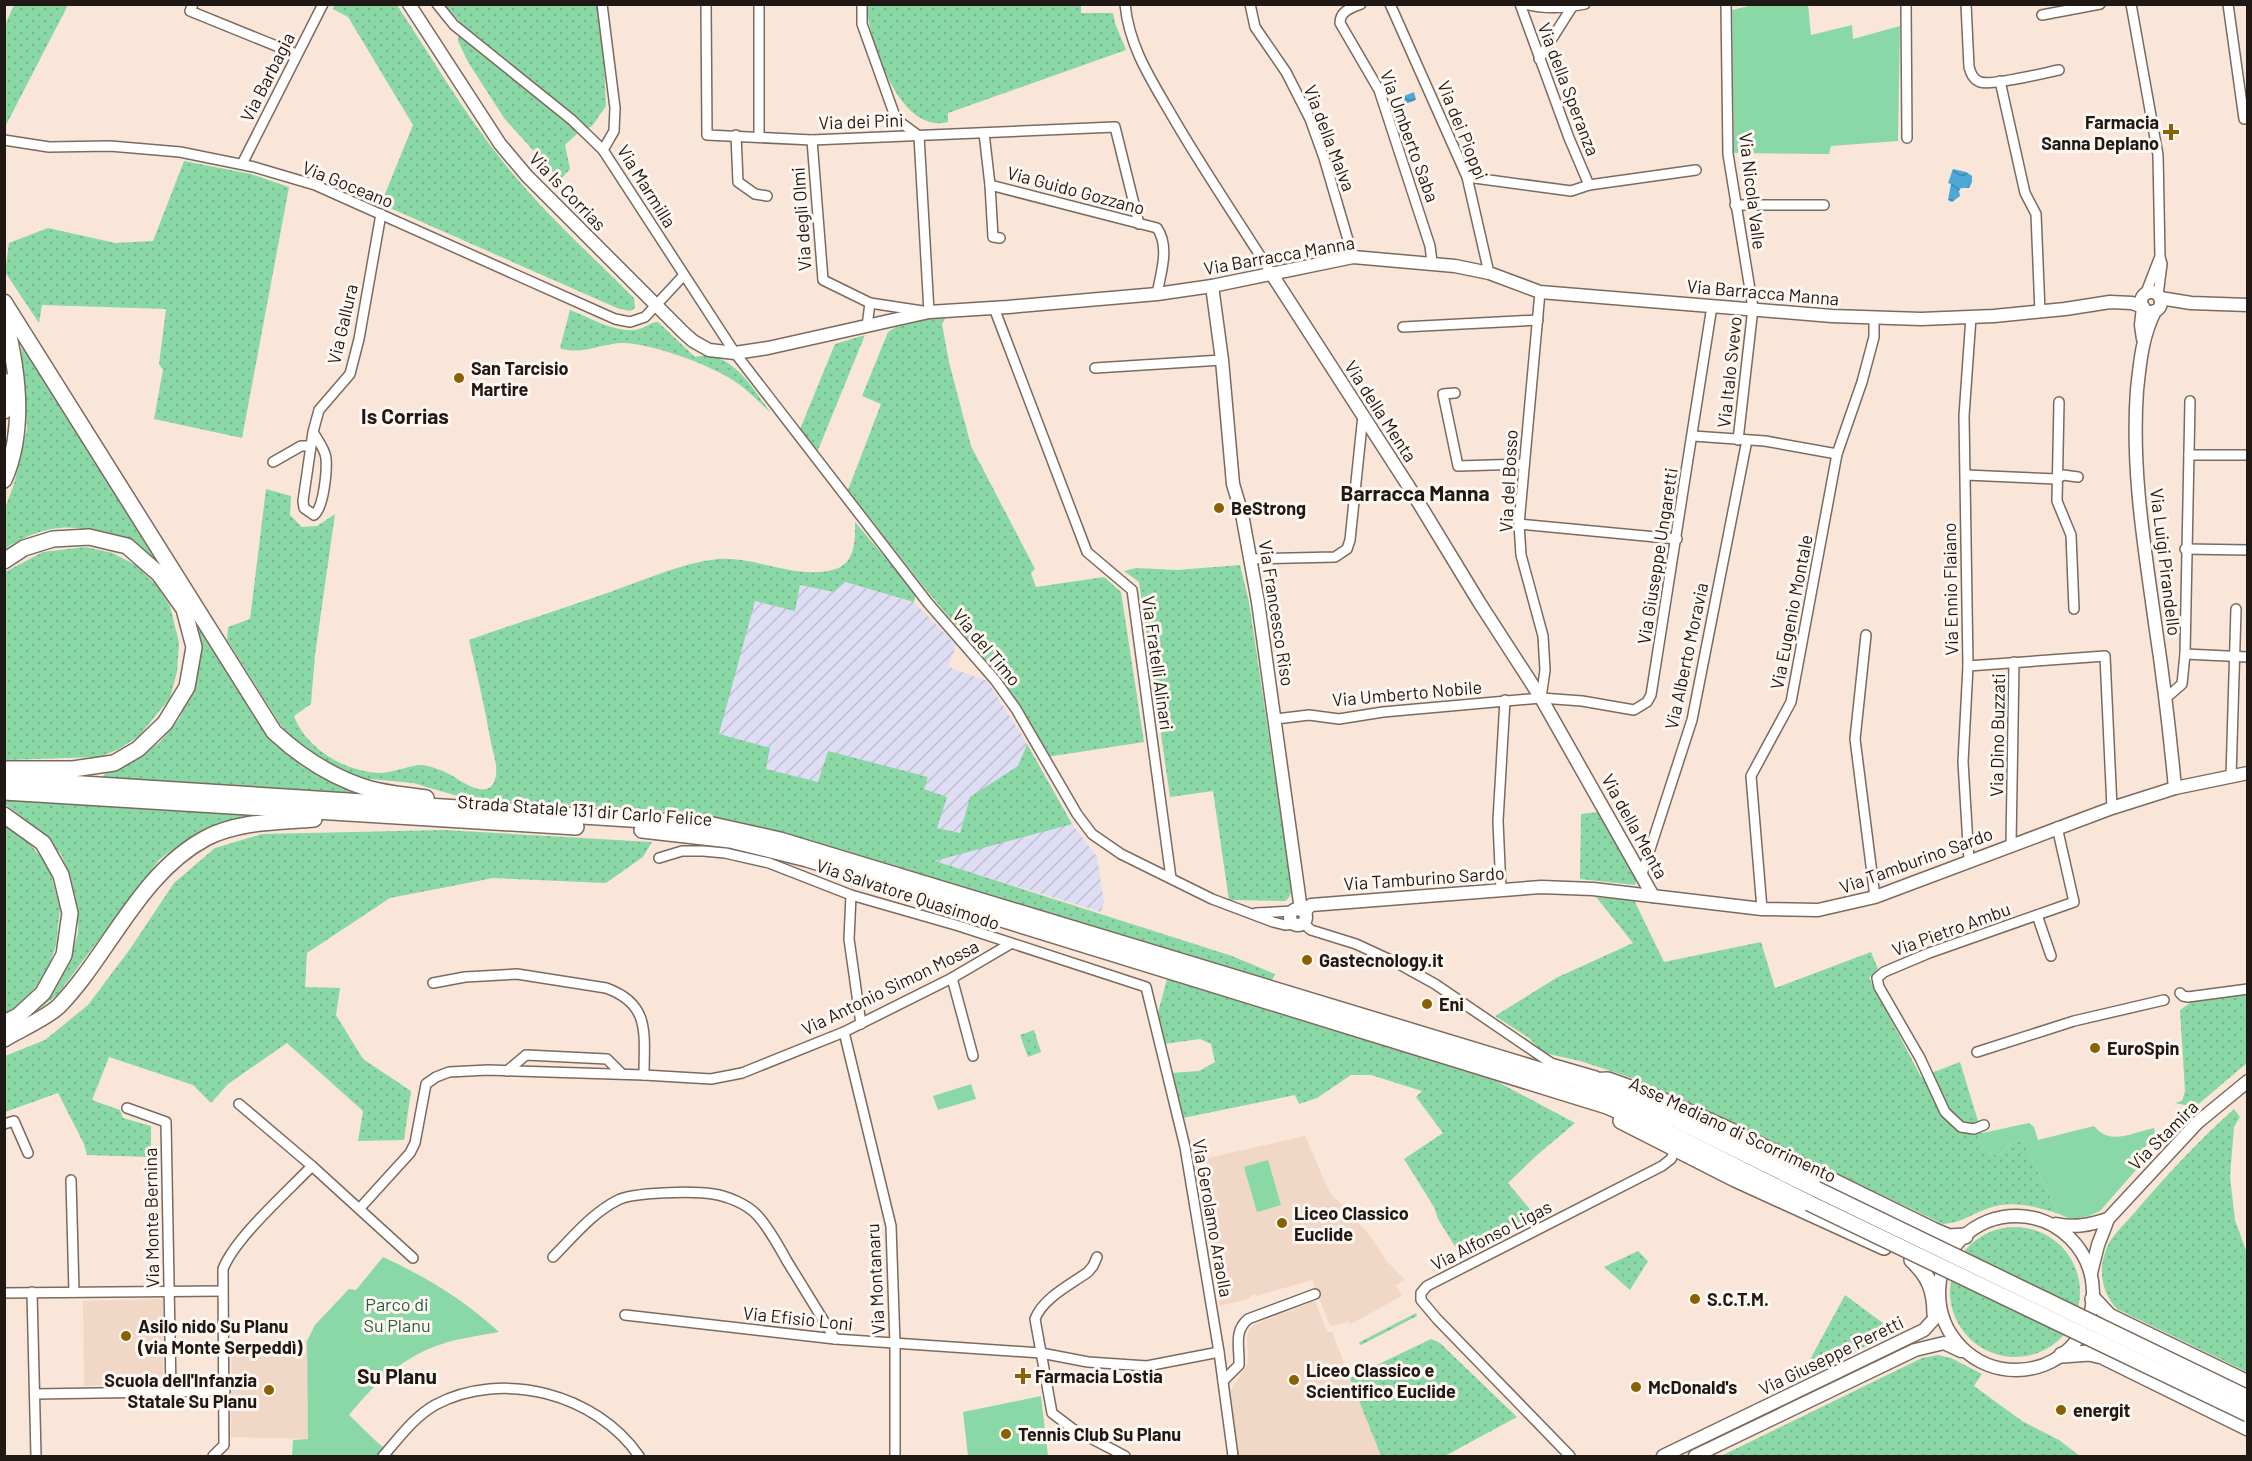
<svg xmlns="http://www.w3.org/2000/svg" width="2252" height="1461" viewBox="0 0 2252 1461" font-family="Barlow,sans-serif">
  <defs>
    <pattern id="industrial-furrows" width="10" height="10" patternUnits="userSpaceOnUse" patternTransform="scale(1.5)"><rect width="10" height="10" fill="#dfddf3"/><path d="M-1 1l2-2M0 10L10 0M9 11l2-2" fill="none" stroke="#bfbdcf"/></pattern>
    <pattern id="grass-dots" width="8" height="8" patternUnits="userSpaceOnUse" patternTransform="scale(1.5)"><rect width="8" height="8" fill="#8ad8a5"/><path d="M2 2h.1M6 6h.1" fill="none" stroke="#77b98d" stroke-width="1.8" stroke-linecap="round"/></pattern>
    <pattern id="water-waves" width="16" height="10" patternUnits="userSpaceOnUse" patternTransform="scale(1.5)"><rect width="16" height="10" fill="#4ca8d6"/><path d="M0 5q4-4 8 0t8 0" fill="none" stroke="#3f88ac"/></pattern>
  </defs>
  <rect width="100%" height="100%" fill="#fae6d8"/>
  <g fill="#f1d7c5">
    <path d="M1305,1136l24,55 39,42 18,27 19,20 -9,5 6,11 -51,28 -3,-3 -9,4 -9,1 -18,-46 -56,16 -1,-2 -4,1v3l-31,8 -26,-145z"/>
    <path d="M163,1299v84l-79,3 -1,-85z"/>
    <path d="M1315,1301l12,31h5l49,124h-143l-8,-64 18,-29 -1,-26 2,-7 5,-5z"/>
    <path d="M307,1341l1,98 -77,-2 1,-93z"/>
  </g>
  <path fill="url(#industrial-furrows)" d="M748,574l86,18 10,-10 70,20 42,43 -8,22 39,14 34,53 51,90 25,33 7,45 -3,10 -167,-51 -281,-66z"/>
  <g fill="url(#grass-dots)">
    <path d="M14,5h54l-63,122v-102z"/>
    <path d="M334,5h63c35,53 67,108 107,158 39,49 86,91 130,135l1,10 -5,3 -13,-3 -236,-104 32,-79 -65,-108 -15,-8z"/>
    <path d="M445,5h152l6,38 3,63 -14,20 -13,6 -14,13 5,24 -10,11 -56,-62 -36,-56 -10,-21 2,-19z"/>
    <path d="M866,5h215v8h32l2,10 11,27 -178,63v9c-49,13 -78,-81 -82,-117z"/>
    <path d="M184,161l67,13 38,13 -47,251 -88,-19 9,-49 -4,-6 7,-55 -124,-4 -3,18 -34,-51 4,-29 39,-15 67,15 38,-2z"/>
    <path d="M570,310c21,8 43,22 65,20 9,-1 15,-8 23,-8l37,35c36,-9 57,31 76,56 -15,-14 -29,-29 -47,-38 -25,-14 -73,-31 -101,-32 -21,0 -43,13 -63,5z"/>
    <path d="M938,317l7,2 -3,5 7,38 22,84 64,123 -4,4 5,14 68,-10 17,15 23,150 -97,15 -25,-49 -18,-25 -81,-97 -75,-96 33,-86 -19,-8 26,-64 8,-5z"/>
    <path d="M865,335l-47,115 -3,-1 -15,-20 35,-85z"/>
    <path d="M21,344l6,6 134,216c-24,-12 -48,-26 -72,-35 -27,-10 -63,3 -84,18v-41l9,-24 13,-55z"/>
    <path d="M266,489l25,7 -1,19 12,12 15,-1 18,-12 -20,141 -4,49 -17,12c12,33 53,57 88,57 13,-1 29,-8 40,-8 8,1 20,5 27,9 10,5 39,29 46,5 4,-10 -2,-26 -4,-36 -6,-35 -14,-69 -22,-103 48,-17 96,-32 144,-49 34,-12 68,-28 105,-32 39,-3 79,22 118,10 20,-7 19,-30 19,-47l61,72 -2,8 -69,-20 -11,10 -34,-7 -5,26 -40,-10 -36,133 51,14 -4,21 52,13 10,-31 100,26 -4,12 23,8 -10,31 23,5 10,-36 48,-31 9,-22 45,80 -137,37 297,95 43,18 -4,9 -466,-143 -94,-23 -59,-7 -181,-10 -58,-17 -54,-5 -21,-7 -40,-27 -18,-20 -53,-84 1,-13 22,-8z"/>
    <path d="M85,547l28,6 24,13 19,19 14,21 9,37 -2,29 -7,26 -31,38 -20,13 -19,8 -95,3v-188l38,-20z"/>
    <path d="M1240,565l9,37 40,270c2,11 6,22 -4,29l-56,-1 -16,-109 -43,6 -31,-215 -15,-11 12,-3 41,2z"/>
    <path d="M193,616l89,132 21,19 27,14 36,13 -265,-16 5,-5 27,-12 27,-19 19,-23 12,-25z"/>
    <path d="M4,798l260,17c-43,9 -70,17 -105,45l-102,135 -19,15 30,-44 10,-33v-24l-6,-26 -11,-29 -23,-25 -33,-25z"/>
    <path d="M1599,812l38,68 -2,5 -55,-6 1,-65z"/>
    <path d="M5,824l21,15 23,28 11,42 -4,36 -9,28 -13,16 -20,19 -9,5z"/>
    <path d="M444,830l208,12 -9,15 -37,26 -113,-5 -103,20 -83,55 -2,34 35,1 -4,27 27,44 48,32 -7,49 -46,1 5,-30 -76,-68 -59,41 -17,19 -18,-18 -84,-28 -17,43 28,10 3,8 28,8v31l-64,-2 -3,-11 -26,-51 -53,19v-56l40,-16 43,-35 42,-56 44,-66 41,-35 47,-14z"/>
    <path d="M1596,897l38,3 30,62 97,-20 14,46 96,-36 7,17 -9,9 52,99 39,-15 22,72h-4l1,7 8,12 13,2 12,-12 10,-4 37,75c-26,-8 -49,-15 -75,-4 -15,6 -25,13 -41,14l-270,-129 -44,-18 -49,-16 -36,-8 -15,-15 -34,-22 61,-38 77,-35z"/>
    <path d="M1167,979l331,103 77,41 -39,33 -28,27 26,31 -73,42 -23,-37 -4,-12 -30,-48 39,-26 -27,-36 6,-6 -51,-16h-20l-34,23 -18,6 -4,-9 -112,23 -12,-45 28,-2 16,-9 -4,-18 -11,-5 -36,5 -7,-28z"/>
    <path d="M2241,992l7,6 -1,65 -52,44 -20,-4 7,-2 3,-10 -5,-81 17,-12z"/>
    <path d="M1034,1030l7,22 -13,5 -8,-22z"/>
    <path d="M2234,1109l6,8 -6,10 -4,50 5,43 12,33v119l-130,-63c-14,-15 -19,-36 -12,-56 4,-16 19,-28 30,-41 31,-36 63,-71 99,-103z"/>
    <circle cx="2015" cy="1292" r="65"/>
    <path d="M1638,1251l10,10 -18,29 -26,-23z"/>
    <path d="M1845,1295l50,37 -95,46z"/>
    <path d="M1416,1313l1,3 -56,29 -2,-1 1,-2z"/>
    <path d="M1431,1339l9,4 77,74 -72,39h-64l-31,-78z"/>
    <path d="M1938,1355l13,3 31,16 -8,12 48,35 37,19 21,16h-359l201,-98z"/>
  </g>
  <g fill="#8ad8a5">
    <path d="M1753,5h55l3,30 41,-10 1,14 47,-13 -2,115 -67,5 -2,8 -95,-1 -2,-143z"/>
    <path d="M971,1084l5,15 -38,11 -5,-14z"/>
    <path d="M2029,1123l5,4 4,13 56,-14c16,20 37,7 60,2l1,6 -12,16v12l-43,49 -11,5 -10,2h-11l-9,-4 -37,-75 -10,4 -12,12 -13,-2 -8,-12 -1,-7z"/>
    <path d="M1268,1160l13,45 -24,7 -13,-45z"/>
    <path d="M383,1257c43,20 80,42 116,75 -22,4 -47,7 -68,16 -33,13 -60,40 -82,67l29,28 18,13h-104l1,-16 15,-1 -1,-98 8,-16 34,-36 7,1z"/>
    <path d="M1041,1396l7,60h-80l-5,-44z"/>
  </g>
  <g fill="url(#water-waves)">
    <path d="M1414,92l2,8 -19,7 -3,-7z"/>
    <path d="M1953,169l13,3 6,4v6l-3,6h-8l-2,3 1,5 -8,6 -4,-2 3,-16 -3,-1z"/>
  </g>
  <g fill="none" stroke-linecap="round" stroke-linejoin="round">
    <defs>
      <g id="minor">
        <path d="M193,4l-3,7 106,43"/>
        <path d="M437,4l17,21 118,95 31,30 132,203 193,250 67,77 21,29 61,105 15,20 29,20 91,45 61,23 12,3 10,-1"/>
        <path d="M602,4l13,104 -1,23 -11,19"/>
        <path d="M706,4l1,131 105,5 303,-13 24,97"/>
        <path d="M759,4v133"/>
        <path d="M862,4v20l34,95 23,17"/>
        <path d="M1125,4c4,42 25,74 46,110 31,54 67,106 100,159"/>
        <path d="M1250,4l5,23 31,45 24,47 14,39 29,99"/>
        <path d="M1361,4c-10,4 -21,7 -21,19l39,67 51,156 2,16"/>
        <path d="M1390,4l77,173 22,96"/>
        <path d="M1520,4l49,134 20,47"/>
        <path d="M1525,4c19,5 41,4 60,0"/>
        <path d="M1726,4l2,150 25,154 -15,132"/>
        <path d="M1906,4l1,134"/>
        <path d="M1966,4l3,63c2,7 4,12 11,15 11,4 64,-9 79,-12"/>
        <path d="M2131,4l27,151 2,102 2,7 -4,31"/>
        <path d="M2228,4l16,115"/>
        <path d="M2042,15l58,-11"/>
        <path d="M1539,59l33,-52"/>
        <path d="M2000,81l25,112 11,21 4,98"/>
        <path d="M984,133l6,52 3,52 7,1"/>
        <path d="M736,135l2,47 17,12 12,2"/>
        <path d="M4,140l45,7 61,-1 70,6 74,15 61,18 300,134 15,3 15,-5 39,-42"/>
        <path d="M812,140l11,140 47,23 59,9 -10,-176"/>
        <path d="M242,164l81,-160"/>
        <path d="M1467,177l104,14 18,-6 107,-15"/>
        <path d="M990,185l167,43c13,19 4,44 0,66"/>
        <path d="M1735,205h89"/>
        <path d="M1540,292l-21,232 2,31 22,81 2,34 -4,28"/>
        <path d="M2145,295l14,-36"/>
        <path d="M994,308l93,244 45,38 39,288"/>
        <path d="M867,326l3,-23"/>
        <path d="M1403,327l135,-7"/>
        <path d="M1095,368l127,-8"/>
        <path d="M1455,393l-12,1 15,72 66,-2"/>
        <path d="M2059,402l-2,99 14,34 3,74"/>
        <path d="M313,432c4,7 12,17 13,26 1,13 -2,49 -12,57l-10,-7 -1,-7 10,-69 6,-22 31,-36 9,-35 22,-125"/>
        <path d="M1693,436l72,5 72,13"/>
        <path d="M2189,455h59"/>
        <path d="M273,462l28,-16h10"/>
        <path d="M1966,475l91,4 6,-4 15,2"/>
        <path d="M1519,524l158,15"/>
        <path d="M2185,549l63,1"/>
        <path d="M1249,559l86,-2 12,-8 3,-9 13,-125"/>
        <path d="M1866,635l-11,104 20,158"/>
        <path d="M2185,654l63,3"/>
        <path d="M1968,666l137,-10 7,152"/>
        <path d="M2166,698l16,-14 3,-30 5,-253"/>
        <path d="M1276,719l33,-4 30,4 44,-7 158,-14 41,3 52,9 13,-8 4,-7 61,-389"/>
        <path d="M2231,777l5,-168"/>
        <path d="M2011,845l3,-183"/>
        <path d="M659,858l23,-7h21l22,2 44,10 82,32 108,31 187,61 39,160 34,205 14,104"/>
        <path d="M1969,861l-6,-99 5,-96 -4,-250 7,-99"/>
        <path d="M1642,874l50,-154 55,-280"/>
        <path d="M1501,890l-3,-69 7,-121"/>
        <path d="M851,895l-2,44 12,85"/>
        <path d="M1762,909l-11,-133 40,-74 46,-248 25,-72 12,-45v-19"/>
        <path d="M1256,913l37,-2"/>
        <path d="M2037,915l14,41"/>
        <path d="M1303,923l8,7 45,14 41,19 38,21 116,79 45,13"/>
        <path d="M952,978l21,78"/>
        <path d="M433,983l32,-6 52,-3 89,14c45,16 38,46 38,87"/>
        <path d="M2180,993l3,3 5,1 60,-8"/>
        <path d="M844,1032l47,194 4,118v112"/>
        <path d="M1977,1052l97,-31 90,-21"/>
        <path d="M507,1071l19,-16 81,4 15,15"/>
        <path d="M239,1104l73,62 101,92"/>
        <path d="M127,1108l39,14 5,269"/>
        <path d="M4,1124l10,-3 14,32"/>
        <path d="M1984,1125l-10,4 -13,-2 -16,-15 -25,-54 -41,-71 -2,-9 7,-6 45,-19 145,-51 -17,-75"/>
        <path d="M71,1180l3,112"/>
        <path d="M360,1208l50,-55 5,-10 11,-59 10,-7 13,-5 39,-2 156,5 67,4 31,-6 102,-41 108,-54 58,-34"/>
        <path d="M553,1257c20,-20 39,-44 65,-57 15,-8 76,-9 95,-6 14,2 34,10 44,21 12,13 21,30 30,46 16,26 32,52 48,78"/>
        <path d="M1097,1257l-4,9 -5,6c-18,13 -45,26 -53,47l17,94 21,16 52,27"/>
        <path d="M32,1292l4,164"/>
        <path d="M4,1293l218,-2"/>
        <path d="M625,1315l210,24 206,14 47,9 59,4 72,-14"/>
        <path d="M1223,1381l16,-16c1,-17 -6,-33 9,-46l67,-25"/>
        <path d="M35,1394l190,-3"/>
        <path d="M213,1456l11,-11 -1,-176c12,-31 64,-77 89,-103"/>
        <path d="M383,1456c16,-18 31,-39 52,-51 68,-36 161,-11 204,51"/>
        <path d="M1570,1456l-133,-137 -16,-19v-7l6,-7 235,-120 9,-7 4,-9"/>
      </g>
      <g id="tertiary">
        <path d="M409,4l91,140 27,32 156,156 10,9 16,9 26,3 33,-5 161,-36 79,-5 149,-13 55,-8 141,-29 102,9 34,7 51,19 292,24 89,3 73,-3 71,-7 45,-7 22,1 11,4 -2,18 2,14"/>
        <path d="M1271,273l138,214 70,115 62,96 112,198"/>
        <path d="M1212,286l10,74 11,124 9,30 16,88 43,308"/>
        <circle cx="2151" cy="302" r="10"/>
        <path d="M2160,298l31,5 57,2"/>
        <path d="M2155,311c-13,26 -15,51 -18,79 -6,81 8,160 19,240 8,53 14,105 19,158"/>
        <circle cx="1298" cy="917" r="8"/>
        <path d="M1304,912l7,-7 230,-18 52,2 169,20 56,1 57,-13 237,-89 63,-20 73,-15"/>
        <circle cx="2016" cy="1293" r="77"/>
        <path d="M2056,1224c19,4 33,1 52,-5"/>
        <path d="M2091,1273l7,-28 10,-26 90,-97 50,-41"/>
        <path d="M1663,1456l261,-126 9,-10 6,-12"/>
        <path d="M1695,1456l220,-106 29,-7 17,8"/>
      </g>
      <g id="trunk">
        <path d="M4,302l270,430c28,26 59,46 96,57 18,5 37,6 56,9"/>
        <path d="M4,316c14,52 22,114 0,164"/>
        <path d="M4,381v30"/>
        <path d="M4,561l20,-13 29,-9 36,-2 38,9 32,28 25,35 10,38 -7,40 -22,36 -27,26 -24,14 -41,6h-69"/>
        <path d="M4,779l704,45 72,16 796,241 98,38 142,70"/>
        <path d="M4,792l572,35"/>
        <path d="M4,815l39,28 18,32 9,38 -6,42 -21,38 -25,23 -14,7"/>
        <path d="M642,830l88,10 77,19 800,247 56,24 146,73"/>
        <path d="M4,1039c15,-9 44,-22 55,-33 51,-53 80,-132 147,-168 32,-17 73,-16 108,-19"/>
        <path d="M1586,1081l22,-1 42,15 75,33 208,102 16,7 16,-1"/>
        <path d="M1621,1121l114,58 149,68"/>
        <path d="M1912,1260c17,16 23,30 23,54"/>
        <path d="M2093,1299l16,17 139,67"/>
        <path d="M2062,1355l27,-2 13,3 146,72"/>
      </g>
    </defs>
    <use href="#minor" stroke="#7b6a5e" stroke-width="12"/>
    <use href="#tertiary" stroke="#7b6a5e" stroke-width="15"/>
    <use href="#trunk" stroke="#7b6a5e" stroke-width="18"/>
    <use href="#minor" stroke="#fff" stroke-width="9"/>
    <use href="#tertiary" stroke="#fff" stroke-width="12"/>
    <use href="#trunk" stroke="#fff" stroke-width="15"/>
    <defs>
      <g id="trunk-bridge">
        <path d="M1816,1189l432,209"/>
        <path d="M1809,1203l439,211"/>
      </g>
    </defs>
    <use href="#trunk-bridge" stroke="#7b6a5e" stroke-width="18" stroke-linecap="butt"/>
    <use href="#trunk-bridge" stroke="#fff" stroke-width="15"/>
  </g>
  <g fill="#8a6100" stroke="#fef6f0" stroke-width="2">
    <path d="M2168 123h6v6h6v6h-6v6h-6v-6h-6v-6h6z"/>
    <circle cx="459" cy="378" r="6"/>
    <circle cx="1219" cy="508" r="6"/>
    <circle cx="1307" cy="960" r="6"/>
    <circle cx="1427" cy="1004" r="6"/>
    <circle cx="2095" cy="1048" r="6"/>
    <circle cx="1282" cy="1223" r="6"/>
    <circle cx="1695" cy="1299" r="6"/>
    <circle cx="126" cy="1336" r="6"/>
    <path d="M1020 1367h6v6h6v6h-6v6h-6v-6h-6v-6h6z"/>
    <circle cx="1294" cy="1380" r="6"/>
    <circle cx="1636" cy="1387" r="6"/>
    <circle cx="269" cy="1390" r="6"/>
    <circle cx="2061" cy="1410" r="6"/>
    <circle cx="1006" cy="1434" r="6"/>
  </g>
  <g text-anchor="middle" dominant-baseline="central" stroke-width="6" stroke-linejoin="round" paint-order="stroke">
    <g font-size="18" fill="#1f1814" stroke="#fef6f0">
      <text transform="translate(267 77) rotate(-63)">Via Barbagia</text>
      <text transform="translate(1569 89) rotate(69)">Via della Speranza</text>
      <text transform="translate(861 121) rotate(-2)">Via dei Pini</text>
      <text transform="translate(1463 130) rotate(68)">Via dei Pioppi</text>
      <text transform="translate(1410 136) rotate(70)">Via Umberto Saba</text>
      <text transform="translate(1330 138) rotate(69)">Via della Malva</text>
      <text transform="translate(348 184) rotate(22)">Via Goceano</text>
      <text transform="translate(647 186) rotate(58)">Via Marmilla</text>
      <text transform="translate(1076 190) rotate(15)">Via Guido Gozzano</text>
      <text transform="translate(568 191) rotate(46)">Via Is Corrias</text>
      <text transform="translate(1753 191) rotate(83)">Via Nicola Valle</text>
      <text transform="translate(801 219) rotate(-94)">Via degli Olmi</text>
      <text transform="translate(1279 255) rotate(-10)">Via Barracca Manna</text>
      <text transform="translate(1763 292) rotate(5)">Via Barracca Manna</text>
      <text transform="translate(342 324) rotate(-77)">Via Gallura</text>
      <text transform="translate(1729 372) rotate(-84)">Via Italo Svevo</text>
      <text transform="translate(1381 411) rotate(57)">Via della Menta</text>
      <text transform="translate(1508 481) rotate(-87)">Via del Bosso</text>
      <text transform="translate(1657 556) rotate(-81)">Via Giuseppe Ungaretti</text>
      <text transform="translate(2166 562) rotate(83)">Via Luigi Pirandello</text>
      <text transform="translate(1950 589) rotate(-91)">Via Ennio Flaiano</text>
      <text transform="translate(1791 612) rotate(-79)">Via Eugenio Montale</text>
      <text transform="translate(1277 613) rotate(81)">Via Francesco Riso</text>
      <text transform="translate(987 647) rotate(50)">Via del Timo</text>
      <text transform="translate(1686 656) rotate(-78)">Via Alberto Moravia</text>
      <text transform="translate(1158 663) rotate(82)">Via Fratelli Alinari</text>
      <text transform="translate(1407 693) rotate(-5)">Via Umberto Nobile</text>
      <text transform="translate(1997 735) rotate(-89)">Via Dino Buzzati</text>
      <text transform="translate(585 810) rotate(4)">Strada Statale 131 dir Carlo Felice</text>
      <text transform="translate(1635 826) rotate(61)">Via della Menta</text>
      <text transform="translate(1916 860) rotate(-20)">Via Tamburino Sardo</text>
      <text transform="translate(1424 878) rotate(-4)">Via Tamburino Sardo</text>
      <text transform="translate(908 894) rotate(18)">Via Salvatore Quasimodo</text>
      <text transform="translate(1951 929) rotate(-20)">Via Pietro Ambu</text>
      <text transform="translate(890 987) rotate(-26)">Via Antonio Simon Mossa</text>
      <text transform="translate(1733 1129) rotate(25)">Asse Mediano di Scorrimento</text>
      <text transform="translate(2163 1135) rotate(-45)">Via Stamira</text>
      <text transform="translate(151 1218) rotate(-91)">Via Monte Bernina</text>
      <text transform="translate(1213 1218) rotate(80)">Via Gerolamo Araolla</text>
      <text transform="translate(1491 1235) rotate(-27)">Via Alfonso Ligas</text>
      <text transform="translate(875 1279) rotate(-93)">Via Montanaru</text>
      <text transform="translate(798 1318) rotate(6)">Via Efisio Loni</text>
      <text transform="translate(1831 1355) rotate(-26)">Via Giuseppe Peretti</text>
    </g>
    <g font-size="18" font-weight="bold" fill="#1f1814" stroke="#fef6f0" text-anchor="start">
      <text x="2159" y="122" text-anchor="end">Farmacia<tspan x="2159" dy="21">Sanna Deplano</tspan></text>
      <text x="471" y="368">San Tarcisio<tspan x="471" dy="21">Martire</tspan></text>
      <text x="1231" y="508">BeStrong</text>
      <text x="1319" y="960">Gastecnology.it</text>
      <text x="1439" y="1004">Eni</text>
      <text x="2107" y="1048">EuroSpin</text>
      <text x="1294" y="1213">Liceo Classico<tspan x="1294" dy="21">Euclide</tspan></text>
      <text x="1707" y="1299">S.C.T.M.</text>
      <text x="138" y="1326">Asilo nido Su Planu<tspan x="138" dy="21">(via Monte Serpeddì)</tspan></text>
      <text x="1306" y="1370">Liceo Classico e<tspan x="1306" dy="21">Scientifico Euclide</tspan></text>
      <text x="1035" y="1376">Farmacia Lostia</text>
      <text x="257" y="1380" text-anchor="end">Scuola dell'Infanzia<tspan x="257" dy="21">Statale Su Planu</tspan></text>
      <text x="1648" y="1387">McDonald's</text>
      <text x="2073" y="1410">energit</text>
      <text x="1018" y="1434">Tennis Club Su Planu</text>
    </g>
    <g font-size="18" fill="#26603e" stroke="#fef6f0">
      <text x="397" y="1304">Parco di<tspan x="397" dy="21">Su Planu</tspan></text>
    </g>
    <g font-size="21" font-weight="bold" fill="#1f1814" stroke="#fef6f0">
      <text x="405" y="415">Is Corrias</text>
      <text x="1415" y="492">Barracca Manna</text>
      <text x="397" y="1375">Su Planu</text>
    </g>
  </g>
  <rect width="2252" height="1461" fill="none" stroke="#1f1814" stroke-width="12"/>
</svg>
